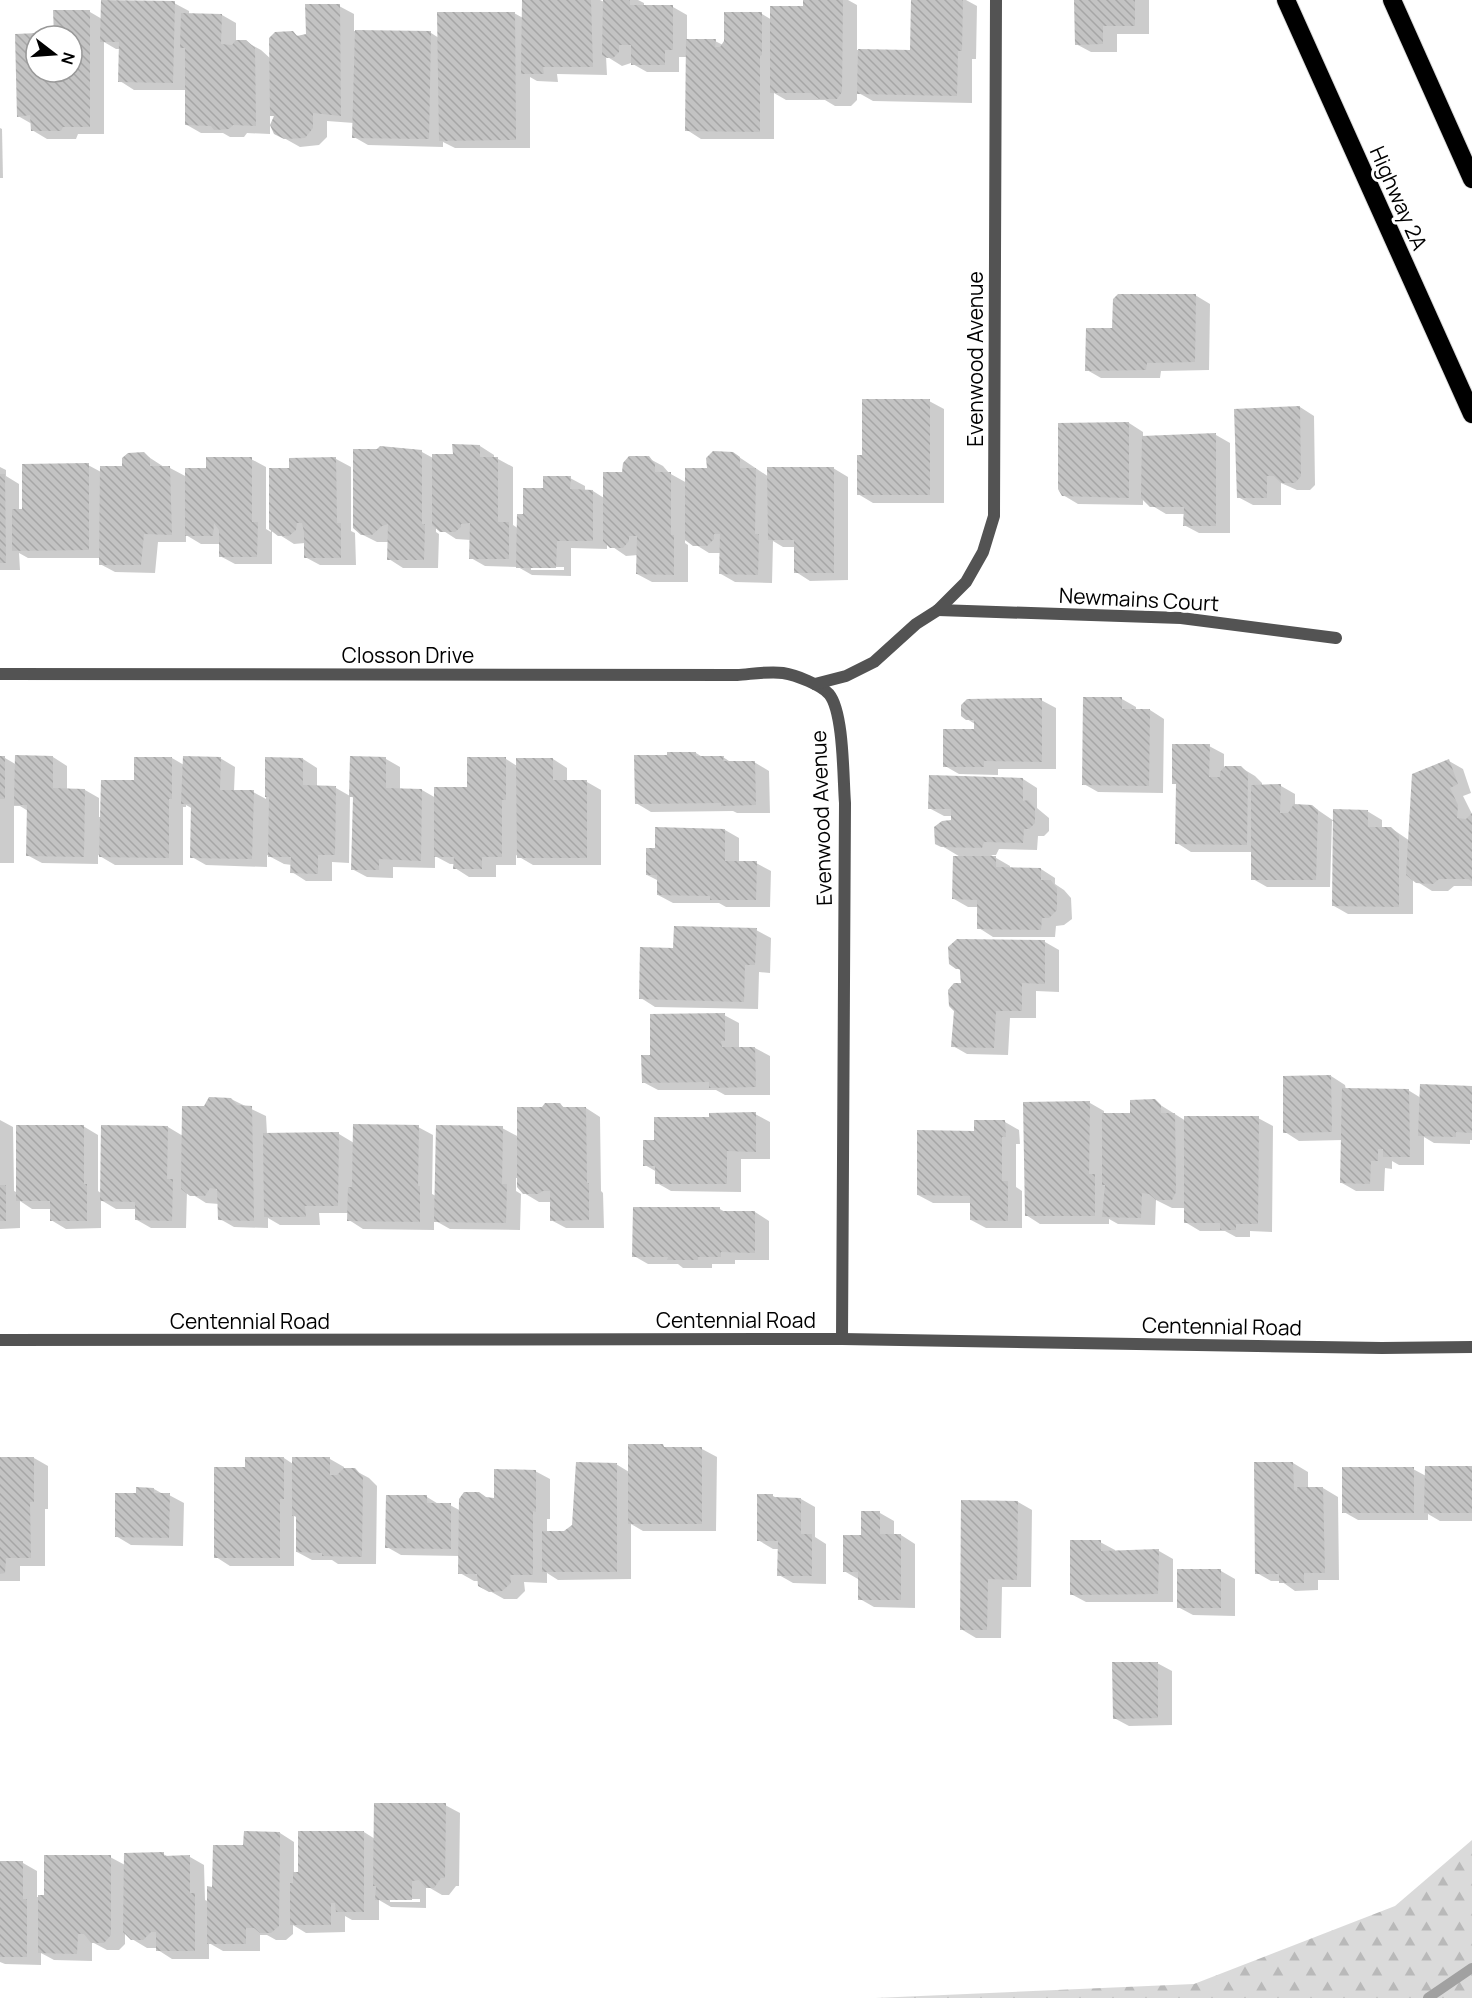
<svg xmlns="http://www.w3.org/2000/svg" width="1472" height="1998" viewBox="0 0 1472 1998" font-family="Manrope,sans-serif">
  <defs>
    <pattern id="forest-firs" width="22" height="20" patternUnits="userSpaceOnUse" patternTransform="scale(1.5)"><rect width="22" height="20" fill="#dadada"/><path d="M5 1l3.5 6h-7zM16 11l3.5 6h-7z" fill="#b9b9b9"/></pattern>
    <pattern id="building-back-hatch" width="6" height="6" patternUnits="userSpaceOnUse" patternTransform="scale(1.5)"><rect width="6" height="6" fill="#c3c3c3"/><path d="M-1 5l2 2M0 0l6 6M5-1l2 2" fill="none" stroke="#a6a6a6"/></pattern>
  </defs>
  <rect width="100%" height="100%" fill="#fff"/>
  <path fill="url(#forest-firs)" d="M1472,1840v158h-597l319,-14 201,-78z"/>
  <g fill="#0003" fill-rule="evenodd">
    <path d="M523,0h77l4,2v-2h34l6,3v3l29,1 14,8v26h28l8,4 39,-31 10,6 33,-13v-7h43l9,5v45l55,1 1,-51h53l11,6 -1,53h-4v44l-99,-2 -16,-9v8l-6,6h-16l-10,-6h-39l-12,-7v46h-73l-14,-9v-73h-8v15h-32l-16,-9 -9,3 -16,-10 1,19 -50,-1 1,8 -21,-1 -7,-4v71h-75l-12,-6v5l-75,-2 -14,-8v-14l-27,-2v16l-8,8 -19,2 -25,-14v-16l-5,-3v20l-23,-1 -3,4h-14l-7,-4h-22l-14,-8v-35h-53l-14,-9v-32h-4l-12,-7v92h-26l-2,5h-29l-15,-9v-6l-14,-8 -1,-81 23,1h-4v36h36v-36h-16l34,-24 12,7 72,-16 15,8v4h33l14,8v18l10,1 15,8 10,9 22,-26 7,4 7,-2 32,-29 15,8v17l77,2 8,5 75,-25 9,5z"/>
    <path d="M1076,0h73v34h-32v18h-26l-15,-8z"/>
    <path d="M0,128l2,1 1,49h-3z"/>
    <path d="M1195,295l15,9 -1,66 -48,1 -1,7h-59l-14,-8 26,-41z"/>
    <path d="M929,401l15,8v94h-71l-15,-9z"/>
    <path d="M1300,407l14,9 1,69 -5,5h-13l-16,-7v22h-28l-15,-8 -2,-87z"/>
    <path d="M1129,423l14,9v6l73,-3 14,8v90h-31l-15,-8 1,-11h-19l-15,-9 -8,-8v8l-65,-1 -15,-9z"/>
    <path d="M480,446l14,9v4h4l15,8v58l6,4 5,-13 21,-26 25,-12 15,8v5h8l11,7 20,-24 24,-16 15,8 6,7 18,10 46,-30 36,24 64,-9 15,9v103l-38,1 -14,-9v-25h-13l-10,-6 -1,42 -37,-1 -14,-8v-21h-12l-24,-15v5l3,2v37h-36l-15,-8 1,-19 -12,1 -19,-13v6l-36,-1v28l-39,-1 -14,-8 -33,-1 -14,-8v-18l-15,-1 -20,-13v6l3,2 -1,34h-35l-14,-9v-17h-12l-16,-8 61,-82 11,6 21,-2zM531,567h33v3h-33z"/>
    <path d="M144,454l20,13 6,1 17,9 20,-8 44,-10 15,8v62l5,3 -1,-62h21v-11h45l15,8v64l4,2 1,32h-36l-15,-8v-14l-11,1 -22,-14v34h-37l-15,-8v-12h-19l-15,-9v7h-28l-3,31 -40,-1 -15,-8v-6h-72l-9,-5 1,17h-20v-103l6,3v6l13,8v27h4l65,-46 13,7 22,-5z"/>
    <path d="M1122,699l14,8v3h14l14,9 -1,74 -65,-1 -14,-8z"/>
    <path d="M1041,700l15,8v61h-58v6l-39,-1 -14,-8 30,-35v-7l-8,-5z"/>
    <path d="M1209,746l15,8v13h16l15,9 7,7v3h19l14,8v11l17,1 22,15h-2l-2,66h-63l-14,-8v-27h-62l-14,-9z"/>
    <path d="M696,753l8,5 19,-1 9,6 22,-1 15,9 1,42h-33l-4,-2 -82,1 -15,-9 33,-47z"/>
    <path d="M53,757l14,9v24h18l14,8v19h3l33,-36 37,-23 12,7 36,-7 15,9 -1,24 19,1 13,7 1,-40h36l14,9v19l19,1 14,8 -1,67 -17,-1v19h-26l-14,-9v-7l-8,-1 -17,-9v12l-61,-2 -14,-8 1,-48 -7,-4v2h-3v58h-68l-17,-10v9l-56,-1 -15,-8 1,-44 -8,-5h-6v57h-14v-105h5l12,7z"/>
    <path d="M386,759l14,8v23h22l14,8 32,-10 38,-29 11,7 36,-7 14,9v14h20l14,8v75h-68l-17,-10v10h-20v12h-27l-14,-9v-4h-5l-15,-8v12l-42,-1v11l-26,-1 -15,-8 2,-71 -4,-2z"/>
    <path d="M1449,761l14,8 8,24 -8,3 9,18v72h-18l-6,5h-16l-19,-12v35h-65l-14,-8 33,-95 15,9v8h9l19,13z"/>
    <path d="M1023,779l14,9v20l12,10v13l-5,5h-6l-1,14 -38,-1 -3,6h-5l19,11v3h31l14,9v6l9,6 7,8 1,21 -8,6 -8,1 -1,11h-62l-14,-9v-21h-11l-14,-8 8,-41 -25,-15 15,-21 1,-6h-9l-15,-8z"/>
    <path d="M725,830l14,8v25h17l15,8 -1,36h-44l-7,-4h-46l-15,-8 1,-14 -12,-6 9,-25z"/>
    <path d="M756,930l15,8 -1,35 -11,-1 -1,37 -103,-2 -14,-9 34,-48z"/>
    <path d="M1045,942l14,8v42l-23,-1v27h-26l-2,37 -41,-1 -14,-8 9,-62 -1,-13 -4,-3z"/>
    <path d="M724,1015l15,8v25h16l15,8v39h-45l-9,-5h-58l-15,-8z"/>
    <path d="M1331,1076l14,9 1,5h62l13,8 51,-11v53h-2v4l-36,-1 -10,-6v28h-25l-7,-4v8l-7,-1 -1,23h-28l-14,-8 1,-43 -44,1 -14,-9z"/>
    <path d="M231,1099l35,17 1,18h72l15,9 64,-16 15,8 -1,59 4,2 66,-68 17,9 23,-28 18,-4 7,4 19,-1 14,9 1,74 2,2 1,35h-38l-15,-8v-18h-12l-15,-9 -5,-15h-3v13l5,3 -1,36 -70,-1 -16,-9v10l-71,-1 -14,-9v-7h-30l1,12h-40l-12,-7v10l-34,-1 -14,-8 -1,-15 -13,-1 -19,-12 -1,37h-35l-14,-8 -1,-11h-20l-15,-9v28l-35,1 -15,-9v-11h-19l-12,-8v27l-20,1v-121v12l13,7 1,64 4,2 65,-67 15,9v56l4,3 1,-68 65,1 15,9 22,-29z"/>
    <path d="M1154,1101l32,20 72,-3 15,8 -1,106 -22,-1v6h-14l-11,-6h-25l-15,-9v-14h-13l-16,-8 -1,25 -37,-1 -9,-5v5h-69l-14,-9 -2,-112h66l14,8v3h28z"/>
    <path d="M755,1114l15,8v37h-29v33l-70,-1 -14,-8v-11l-12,-7 11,-24 54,-22z"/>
    <path d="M1005,1122l14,8 1,14h-4v43l6,4v37h-36l-15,-8 1,-17h-39l-15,-8 57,-62z"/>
    <path d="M720,1209l5,3h30l14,9v39h-34v4h-23v4h-29l-5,-4h-30l-14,-8z"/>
    <path d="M663,1446l5,3h34l15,8 -1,74h-73l-12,-7v55l-73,1 -11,-7v10l-23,-1 1,9 -8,8h-13l-25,-14v-4h-5l-14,-8v-17l-59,-1 -14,-8 40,-50 13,8h10l11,6 27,-12 8,1 39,-29 15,8v40h-3v14l18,-1 9,-7 42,-61 13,8z"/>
    <path d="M34,1458l14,8v43h-3v57h-25v15h-20v-122z"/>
    <path d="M284,1458l9,6 37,-5 14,8v3h10l15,8 8,8 -1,78h-38l-6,-4h-20l-15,-8 1,-34 -4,-2v50h-64l-14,-9 31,-89z"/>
    <path d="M1293,1463l15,9v16h15l15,9 1,83h-21v10l-23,1 -14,-10h-10l-14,-8 -2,-109z"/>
    <path d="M1472,1467v54h-32l-12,-7v6h-70l-14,-8 69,-43 13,7z"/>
    <path d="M154,1489l9,5 6,1 15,8 -1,43 -52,-1 -15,-9 21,-41z"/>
    <path d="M773,1496l6,3h22l14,8v30l11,7v40l-33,-1 -14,-8v-26h-6l-15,-9z"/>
    <path d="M1018,1502l14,8 -1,77h-29l-1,51h-25l-15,-9z"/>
    <path d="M880,1513l14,8v15l7,-1 14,9v64l-41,-1 -14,-8 -2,-20 -14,-8 18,-35z"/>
    <path d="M1100,1542l15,8v2l44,-1 14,8v43h-87l-15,-8z"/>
    <path d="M1221,1571l14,8v37l-42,-1 -15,-8z"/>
    <path d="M1157,1663l15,8v54l-43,1 -15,-8z"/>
    <path d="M445,1805l15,8 -1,73h-3l-7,9h-7l-12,-7h-4v20l-35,-1 -12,-7v20h-27l-7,-4v16l-39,1 -13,-8v9l-7,6h-10l-9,-5h-7v16h-37l-14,-8v16h-37l-14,-9v-2h-11l-15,-9 -7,-7v12l-6,6h-12l-15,-8v19l-38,-1 -13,-7v12l-36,-1 -5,-2v-100l23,1 14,8v26h9l64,-40 15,8 38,-11 6,3h21l14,8 1,35 4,2 5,-14 31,-41 35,-14 14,9v32h6v-42h64l11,7zM390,1899h30v3h-30z"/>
  </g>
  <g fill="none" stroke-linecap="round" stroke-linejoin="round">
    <path stroke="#a1a1a1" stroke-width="10" d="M1428,1998l44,-30"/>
  </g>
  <g fill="url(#building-back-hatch)">
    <path d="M101,0l74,1 -2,82 -55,-1 1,-40h-19z"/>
    <path d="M522,0h69l2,67h-50l1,7h-23z"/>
    <path d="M603,0h27v5h43v45h-8v15h-34v-20h-12v7l-6,6h-6l-5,-3z"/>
    <path d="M803,0h40l-1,92 -5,7h-18l-8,-6h-41v-87h33z"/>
    <path d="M911,0h52l-1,51h-4l-1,45 -100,-2 1,-45 52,1z"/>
    <path d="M1074,0h61v26h-32v18l-28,1z"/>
    <path d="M305,4h35l1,112 -28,-3v15l-8,10 -21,1 -10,-5 -4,-9 4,-9h-4l-1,-78 6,-6 18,-1 4,5 9,-2z"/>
    <path d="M53,10h37v117h-27l-2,4h-30l-1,-16 -13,2 -2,-83 23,-1 2,3h-4v36h36v-36h-18z"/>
    <path d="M437,12h78l1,128 -77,1z"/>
    <path d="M724,12h38v43l-2,1v76l-75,-1 1,-92h30l-1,8h5l4,-6z"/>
    <path d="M181,13l41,1 -1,30 11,1 4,-5h10l9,8 1,78 -23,-1 -4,4 -15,1 -3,-4 -26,-1v-77h-5z"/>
    <path d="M355,30l76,1 -2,108 -77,-1z"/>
    <path d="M1118,294h78l-1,68 -48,1 -1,7 -61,1 1,-43h26l1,-29z"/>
    <path d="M862,399h68v96h-73v-40h5z"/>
    <path d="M1300,406l1,70 -6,7h-14l-7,-7h-7v22h-30l-3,-89z"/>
    <path d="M1129,422v76l-67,-2 -4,-7v-66z"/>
    <path d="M1216,433v93h-33l1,-19h-34l-9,-9 1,-62z"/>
    <path d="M452,444l28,1v12h18v65h11v37h-40l1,-36 -9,1v3l-6,5h-15l-8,-7v-71h21z"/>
    <path d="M380,446l42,4v74h3l-1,36h-37l1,-36 -6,2 -10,9h-11l-8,-7v-79h24z"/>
    <path d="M713,451l20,1 7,5v11h16l-1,66h4l-1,41 -39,-1 1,-40h-6v5l-7,7h-14l-8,-6v-72h22l-1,-10z"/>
    <path d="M144,452l6,6v8h20l2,69 -28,-1 -3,31h-42l1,-99h22v-8l6,-5z"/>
    <path d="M629,456h20l6,8v8h16v63h3v40l-38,-1 1,-38h-8v5l-6,7h-13l-7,-7v-69h19l1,-9z"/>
    <path d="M206,457h46v65h6l-1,35h-38v-27l-5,-7 -1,13h-28v-68h21z"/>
    <path d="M336,457l1,66h4v35h-37v-26l-2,-9h-5l-1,7 -7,6h-11l-9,-7v-61h20v-10z"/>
    <path d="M89,463v87l-77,1v-42h10v-45z"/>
    <path d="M767,467h67v106h-40v-33h-26z"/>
    <path d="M0,474h5l1,89h-6z"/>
    <path d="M543,476h28l-1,13 23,1v51h-36l-1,27h-40l1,-54h6v-26h20z"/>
    <path d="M1083,697h39v12h28l-1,77 -67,-1z"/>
    <path d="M1042,698v64l-58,-1v6h-41v-38h31v-9h-8l-5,-4v-11l6,-6z"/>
    <path d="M1172,744h38l-1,33h11v-5l5,-6h16l7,7 -1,72 -72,-1 1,-60h-4z"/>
    <path d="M667,752h29v4h28l-1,5h32l1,44 -35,1v-3l-86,1 -1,-49h33z"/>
    <path d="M15,755l38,1v32l32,1 -1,68 -58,-1 1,-51h-13z"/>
    <rect x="0" y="756" width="5" height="43"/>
    <path d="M183,756l38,1 -1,33h34l-2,69 -62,-1 1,-54h-10z"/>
    <path d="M350,756l36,1v31l36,1 -1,72 -42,-2v11h-28l2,-73h-4z"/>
    <path d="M134,757h38v42h-3v59l-70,-1 2,-77h33z"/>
    <path d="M265,757l38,1v27l33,1 -1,69h-17v19l-28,-1 1,-16h-23l1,-60h-4z"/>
    <path d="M467,757h39v43h-4v57h-20v12h-29l1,-12h-20v-70h33z"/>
    <path d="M516,758h37v22h34v78h-70z"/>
    <path d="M1449,759l9,25 -8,4 8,17 -1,13 9,1 6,-6v69l-3,-3h-30l-6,5 -17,-1 -10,-8 6,-101z"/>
    <path d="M929,775l94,3v23l5,-1 7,8v15l-6,6h-5l-1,14 -39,-1 -2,6 -41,-1 -6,-3 -1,-17 8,-6 9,-1v-11h-23z"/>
    <path d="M1281,784l-1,29h8l6,-9 18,1 6,5 -2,70h-65v-95z"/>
    <path d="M1333,809l35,1v17h23l8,8v72l-67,-1z"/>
    <path d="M655,827l70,2v32h32l-1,39h-46v-4l-53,-1v-20h-11v-27h9z"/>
    <path d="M953,856h43v11l45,1v12h9l7,8v22l-8,8h-7l-1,12 -64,-1v-29l-25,-1z"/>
    <path d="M674,926l83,2 -2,37h-10l-1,37 -105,-3 1,-52 33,1z"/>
    <path d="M957,939l88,1v44l-23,-1v28h-26l-2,37 -43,-1 3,-36 -5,-5 -1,-16 6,-7h7l-1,-10v-4h-4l-7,-5 -1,-17z"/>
    <path d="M725,1013v28h-4l1,6h33l1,40 -47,1v-6l-67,1 -1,-28h9v-41z"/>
    <path d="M1331,1075l1,57 -49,1v-57z"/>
    <path d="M1420,1084l52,2v47l-16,-1v5l-38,-1z"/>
    <path d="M1342,1088l67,1 1,68h-27v-8h-5v12h-7l-1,23 -30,-1z"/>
    <path d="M209,1097l22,1 6,7 15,1 2,115 -36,-1 -1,-31 -7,-1 -5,8h-15l-9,-7 1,-83h22z"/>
    <path d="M1155,1099l6,6v8h14l1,79 -4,8h-16l-7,-6 -7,-1 -1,25 -39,-1 3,-32h-3v-72h28v-13z"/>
    <path d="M1090,1101l-1,73h6v42h-70l-2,-114z"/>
    <path d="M545,1103h15l3,4h23l1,76h2v37l-39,1v-30h-7l-5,3h-15l-6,-7v-80h25z"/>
    <path d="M756,1112v40l-29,-1v33h-72v-18h-12v-26h11v-23h55v-4z"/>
    <path d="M1184,1116h75l-1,108h-22v6h-16v-7h-36z"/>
    <path d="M974,1120h31l1,17h-4v44h6v40l-38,-1v-24l-53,-1v-65l57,1z"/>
    <path d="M353,1124l66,1 -1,61h2v36l-73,-1 1,-34h4z"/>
    <path d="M16,1125h68v59h3v37h-37v-20h-34z"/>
    <path d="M101,1125l67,1 -1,53h6l-1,42 -37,-1v-18l-35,-1z"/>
    <path d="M436,1125l67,1 -1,58h5l-1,39 -72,-1z"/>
    <path d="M339,1132l-1,74h-33l1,11h-42l-1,-84z"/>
    <rect x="0" y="1185" width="6" height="36"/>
    <path d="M633,1207h87v4h35v42l-34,-1v5h-23v3h-31l1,-3h-36z"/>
    <path d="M628,1444h35l1,3h38v77h-74z"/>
    <path d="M0,1457h34v45h-4l1,56h-25l-1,15 -5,1z"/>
    <path d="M245,1457h39v42h-4v59h-66v-91h31z"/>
    <path d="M292,1457h38v18h7l7,-7h11l8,9 -1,80 -40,-1v-3l-26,-1v-36h-4z"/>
    <path d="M576,1462l41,1v109h-75v-41h22l8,-6z"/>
    <path d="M1254,1462h39l1,28 3,1v-4h26l2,86h-21v10h-25v-9h-24z"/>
    <path d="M1425,1466h47v47h-48z"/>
    <rect x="1342" y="1467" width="72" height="46"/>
    <path d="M494,1469l42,1v42l-3,-1v64h-23l1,8 -9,8 -13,1 -11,-6 -1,-12h-19l1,-75 5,-7h15l7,5 8,1z"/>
    <path d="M136,1487l18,1v5h16l-1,45 -54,-1v-44h21z"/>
    <path d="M757,1494h16v3l28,1v36h11v42h-35l1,-35h-21z"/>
    <path d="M386,1495h41v8h24v46l-66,-1z"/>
    <path d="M961,1500l57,1 -1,79 -29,-1 -1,51h-27z"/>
    <path d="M861,1511h19v23h21v66h-43v-28h-15v-37h18z"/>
    <path d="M1070,1540h31v11l58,-2 -1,45 -88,1z"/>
    <rect x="1177" y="1569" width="44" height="39"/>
    <path d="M1112,1662h46v56l-45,1z"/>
    <path d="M374,1803h72l-1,75h-4l-7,10h-8l-7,-8 -7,1v19h-37l1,-14h-3z"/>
    <path d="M244,1831l36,1 -1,94 -8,7h-11l-6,-5h-8v16h-39v-58l5,1 1,-42h30z"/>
    <path d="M298,1831h66v81h-28l-1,-9h-4v22h-41v-42h3v-11h5z"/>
    <path d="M164,1852v4l26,-1v38h5v58h-39v-19h-5l-8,8h-12l-8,-8 1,-79z"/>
    <path d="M44,1855h67v80l-7,8h-13l-7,-9h-6l-1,20 -39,-1v-58h6z"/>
    <path d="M0,1861h23v38h4v58h-27z"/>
  </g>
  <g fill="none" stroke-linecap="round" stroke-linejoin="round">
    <defs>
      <g id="highway">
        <path d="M1286,0l186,414"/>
        <path d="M1392,0l80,179"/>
      </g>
    </defs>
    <use href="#highway" stroke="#dbdbdb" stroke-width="20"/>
    <g stroke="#535353" stroke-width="12">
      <path d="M938,610l243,8 155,20"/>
      <path d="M0,674l737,1c15,-1 32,-4 46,-2 13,2 38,12 46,21 15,18 14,85 16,109l-3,536"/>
      <path d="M815,684l31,-8 28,-14 42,-38 22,-14 28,-28 17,-30 11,-36 2,-516"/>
      <path d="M0,1340l842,-1 540,9 90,-1"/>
    </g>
    <use href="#highway" stroke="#000" stroke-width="18"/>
  </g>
  <g text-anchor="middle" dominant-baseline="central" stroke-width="6" stroke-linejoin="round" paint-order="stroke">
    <g font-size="21" fill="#000" stroke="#fff">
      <text transform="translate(1399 198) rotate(66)">Highway 2A</text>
      <text transform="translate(975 359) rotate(-90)">Evenwood Avenue</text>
      <text transform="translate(1139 599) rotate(3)">Newmains Court</text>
      <text x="408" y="655">Closson Drive</text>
      <text transform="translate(821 818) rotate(-92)">Evenwood Avenue</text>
      <text x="736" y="1320">Centennial Road</text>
      <text x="250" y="1321">Centennial Road</text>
      <text transform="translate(1222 1326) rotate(1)">Centennial Road</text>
    </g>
  </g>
  <g transform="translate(54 54) rotate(107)"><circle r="28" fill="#ffffff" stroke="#999999" stroke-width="1.5"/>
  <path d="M0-4.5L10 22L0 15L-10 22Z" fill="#000000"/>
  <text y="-9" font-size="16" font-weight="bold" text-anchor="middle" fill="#000000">N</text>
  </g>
</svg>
